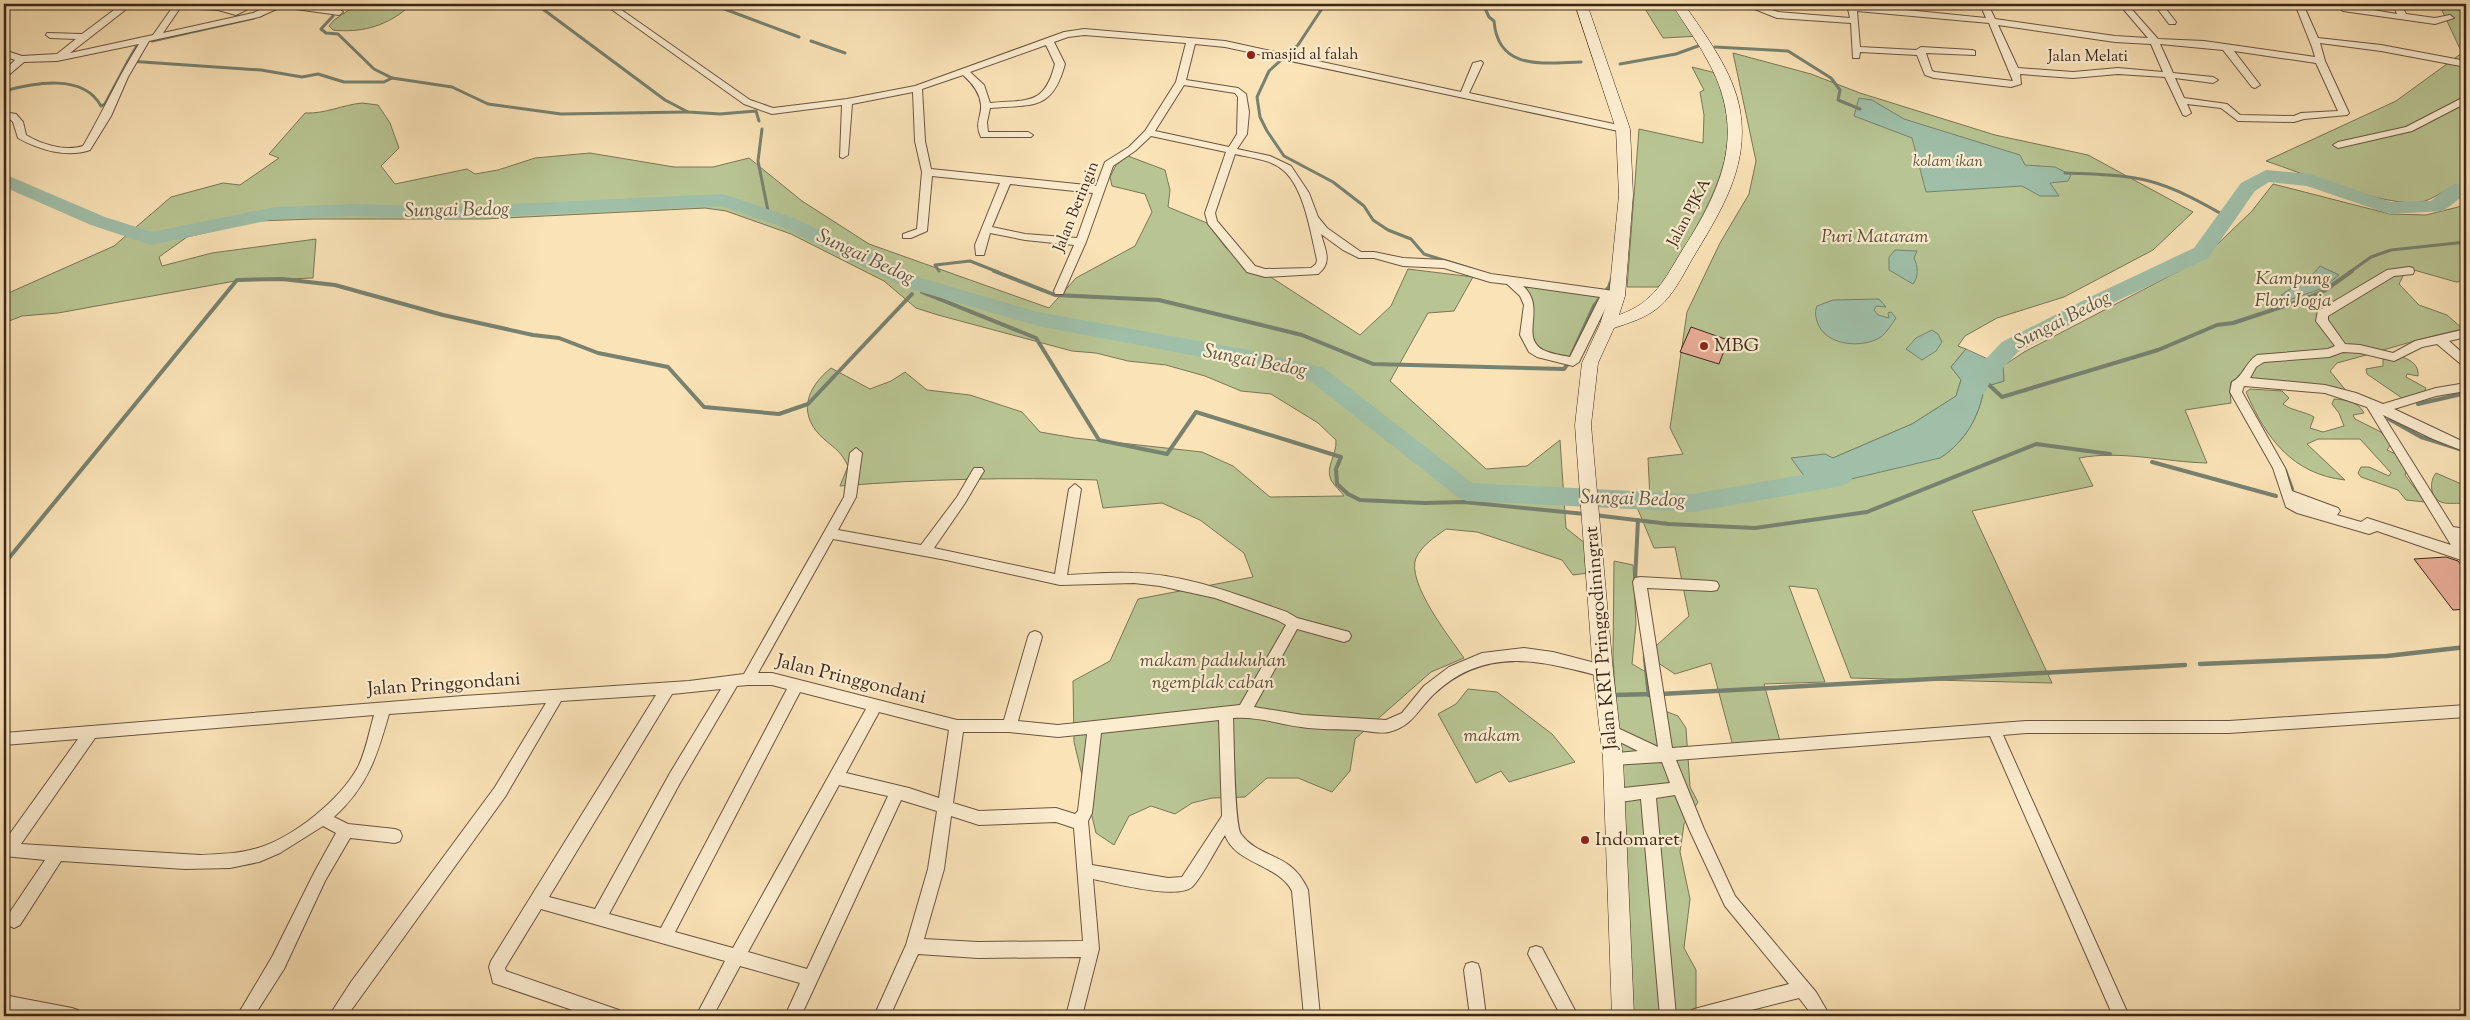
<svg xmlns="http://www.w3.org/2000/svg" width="2470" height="1020" viewBox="0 0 2470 1020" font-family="'Sorts Mill Goudy',serif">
  <rect width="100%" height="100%" fill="#fae3b7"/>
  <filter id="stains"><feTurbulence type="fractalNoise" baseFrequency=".004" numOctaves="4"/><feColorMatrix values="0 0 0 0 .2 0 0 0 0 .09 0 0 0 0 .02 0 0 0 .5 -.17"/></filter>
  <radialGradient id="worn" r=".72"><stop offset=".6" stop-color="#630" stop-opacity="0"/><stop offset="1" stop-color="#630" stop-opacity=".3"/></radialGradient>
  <g fill="#b8c593" stroke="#7a7657">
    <path d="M358,4h42l5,3v3c-21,17 -46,23 -72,20l-4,-4 5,-6z"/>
    <path d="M1642,4h36l22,32 -37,2z"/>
    <path d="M2439,4h27v186l-11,-5c-10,5 -23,15 -34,17 -35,6 -119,-29 -155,-41l130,-60 66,-48z"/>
    <path d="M1733,53l78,21 49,19 135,42 93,20 105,57 -40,38 -89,47 -67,21 -32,18 -7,10 8,3 -15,18 10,13 -5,16 -44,28 -79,34h-41h148c25,-16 40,-42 44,-71l20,-6 -1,-15 21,-14 178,-93 50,-48 21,-27 117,30 36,1 40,-10v76l-10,1 -49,-14 -8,16 20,21 28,10 16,14c-43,9 -84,23 -126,34l-7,8 18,22 -47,-10 -64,-4 -6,3 -1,8 1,13 -46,7 22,53c-42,-1 -86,-13 -128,-5l14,28 -121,25 80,172 -201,-5 -34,-89 -28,-3 36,96 -61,2 16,57 -47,5 -22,-83 -36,11 -29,-19 43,-39 -14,-69 -21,1 -20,-48h16l-2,-42 35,-4 -13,-26 17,-116 33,-69 29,-49 7,-33z"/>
    <path d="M1692,67l24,6c6,20 12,39 12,60 1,46 -40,109 -64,148l-6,6h-31l12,-158 64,14 1,-28 -4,-23 4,-2z"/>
    <path d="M362,103l16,2 12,18 9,25 -18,18 14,18 72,-15 8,5 23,-4 37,-12 55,-5 84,14h39l36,-9 53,43 67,43 180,64 27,-30 59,-32 17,-34 -7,-18 -33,-8 -2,-9 6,-12 12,-9 37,14 5,20 -2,17 39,16 19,25 134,87 31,-29 17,-37 65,8 -19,34 -26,2 -38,68 96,88 41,-3 33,-26 6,88 20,16 -1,17 3,12 -15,2 -11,-15 -85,-28 -31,-3c-11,8 -24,16 -30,29 -10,24 34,80 48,100l-33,14 -76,67 -5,32 -18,21 -34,-14h-31l-22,19 -33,1 -20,5 -17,11 -24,-8 -22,10 -15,29 -18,-12 -22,-91 -1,-61 37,-20 28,-62 115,-22 -9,-24 -44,-33 -38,-17 -59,5 -6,-28c-86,-3 -171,-1 -257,6l8,-20c-7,-14 -11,-16 -23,-26 -28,-24 -20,-51 6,-72l39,21 21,-8 14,-9 22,18 43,5 52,17 18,20 35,6 127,14 31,14 37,31 74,-1c-3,-5 -10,-10 -13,-16 -6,-13 6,-25 5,-40l-18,-17 -47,-29 -30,-3 -36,-15 -39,-11 -38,-4 -32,-8 -24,-2 -134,-36 -22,-7 -32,-27 -93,-47 -65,-23 -21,-3 -220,11h-171l-57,2 -70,16 -28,20 3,9 50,-13 104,-14 -3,39 -78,3 -177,32 -36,3 -18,7v-28l110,-49 57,-49 52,-14 17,2 39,-27 -10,-4 36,-41c20,1 37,-8 57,-10z"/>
    <path d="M1510,281l94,13 -29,66 -33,-7 -8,-5 -5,-43z"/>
    <path d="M2402,357c9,3 17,8 16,19l-11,-2 -1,3 20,11 -2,4 -22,6 -35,-24 -1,-5 17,-3v-8l13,2z"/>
    <path d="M2250,389l32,2 7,7 -6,6c9,7 21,7 31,13l-4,11 13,4 21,-6 -5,-13 -7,-9 2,-5c12,1 24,2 30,14l-11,2 2,4 26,13 10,12 -4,6 13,6 7,13 -2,6 20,27 -19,-2 -8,-10 -37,-13 -3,-4 3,-6h8l20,9 2,-3 -31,-34h-42l-11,5 38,36c-53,-6 -79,-42 -99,-88z"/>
    <path d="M2436,473l30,13v18c-8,-2 -17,1 -25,-2 -11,-4 -12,-21 -5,-29z"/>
    <path d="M1614,561l19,4 3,59 -4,40 14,8 6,34 26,10 8,12 4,59 8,15 -14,22 -4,28 10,47 -6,49 12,22v46h-64l-9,-209 -10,-149z"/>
    <path d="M1468,689l29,3 55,42 23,28 -66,20 -8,-11 -25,12 -38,-69 18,-10z"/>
  </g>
  <g fill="#9fbfa9" stroke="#778270">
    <path d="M1859,98l13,2 32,19 116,36 5,10 30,2 16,8 -3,6 -18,2 9,13h-19l-18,-10 -96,6 -14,-54 -58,-22z"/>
    <path d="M1895,250l22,1 -3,7c4,8 5,19 -1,26l-24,-14v-13z"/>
    <path d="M2320,266l19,9 -16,13 -34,12 -8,-5 31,-20z"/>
    <path d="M1879,299l7,8 -10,-1 -2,4 4,5 11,3 -1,-5 3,-1 5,6c-4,6 -9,14 -15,19 -19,12 -57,9 -64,-16 -2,-6 -2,-10 0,-15l16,-6z"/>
    <path d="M1932,330l6,4 4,8 -6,9 -14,9 -16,-11 10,-11z"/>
    <path d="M1966,349l37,17 1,15 -20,6c-4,29 -19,55 -44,71l-127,30 -22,-30 34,-4 8,4 79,-34 44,-28 5,-16 -10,-13z"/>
  </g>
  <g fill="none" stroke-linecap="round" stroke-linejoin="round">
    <g stroke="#778270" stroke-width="3">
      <path d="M299,4l43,4"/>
      <path d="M536,4l129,96 23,12 32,2 36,-3 3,10"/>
      <path d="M711,4l88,33"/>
      <path d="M1325,4l-27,41 -29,26 -12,26 3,20 7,14 17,25 49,26 31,24 9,14 15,10 23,9 13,15 48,15"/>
      <path d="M1385,4l18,4"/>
      <path d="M1483,4l6,13 5,4c4,50 49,42 87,41"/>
      <path d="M333,16l-12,13 5,4 12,1 36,35 18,9 60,9 36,17 73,10 127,-2"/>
      <path d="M152,41l102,-23"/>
      <path d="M811,41l34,12"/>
      <path d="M1715,47l73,4 43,27 9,12 -2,10 22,9"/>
      <path d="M128,61l10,-17"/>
      <path d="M1620,64l56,-10 22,-8"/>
      <path d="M4,91c30,-8 79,-18 97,15l4,-2 23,-43 133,9 41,7 16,-3 26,8h40l8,-4"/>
      <path d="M762,129l-4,32 11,55"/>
      <path d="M2065,173c23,1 47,1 70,5 33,5 63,23 92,39"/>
      <path d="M939,271l-4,-6 35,-4 28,11"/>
      <path d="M2350,272l21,-15 20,-7 75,-8"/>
    </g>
    <g stroke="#778270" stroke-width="4">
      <path d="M994,271l61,24 104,5 143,35 71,29 191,5 3,-4"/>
      <path d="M922,292l114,46 63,102 68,14 29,-42 145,45 -5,12 1,15 11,10 12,6 65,3 39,-1 121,12"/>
      <path d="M1571,356l23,-50 15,-19 3,-8"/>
      <path d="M1987,383l15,14 156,-47 59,-25 16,-2 64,-21 27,-11 28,-20"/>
      <path d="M2418,404l48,-11"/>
      <path d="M2389,419l32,18 45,14"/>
      <path d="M2152,462l124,34"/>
      <path d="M2285,470l7,19"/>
      <path d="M1594,515l75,9 86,4 112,-16 169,-68 74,10"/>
      <path d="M4,564l233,-284 45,-1 53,6 108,30 90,20 26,3 39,15 70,14 36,40 75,7 29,-10 104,-110"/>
      <path d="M1635,581l3,-61"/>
    </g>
    <g stroke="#778270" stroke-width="4.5">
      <path d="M1645,657l4,38"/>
      <path d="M2200,664l187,-8 79,-9"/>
      <path d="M1661,694l524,-29"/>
      <path d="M1614,695l40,-1"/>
    </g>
    <g fill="#9fbfa9" fill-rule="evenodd">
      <path d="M2266,170l44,4 81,28 40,-1 17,-14 18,-6v13l-23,17 -54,3 -82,-28 -38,-4 -14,9 -47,67 -108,51 -82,43 -28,30 -6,12 -8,2 -8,-2 -3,-6 9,-17 28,-29 84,-43 108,-51 47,-65z"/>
      <path d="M4,174l101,43 47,15 123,-25 78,-3 98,3 272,-13 71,24 127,60 117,34 211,38 75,18 148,115 221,11 148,-26 8,3 4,6 -4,6 -8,3 -148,26 -226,-11 -8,-3 -150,-118 -60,-14 -211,-40 -131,-38 -127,-62 -58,-20 -271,13 -98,-3 -78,3 -124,26 -60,-20 -87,-38z"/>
    </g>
  </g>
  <g fill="#eaae97" stroke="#3b261b">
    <path d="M1691,327l37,13 -9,24 -39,-12z"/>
    <path d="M2446,557l12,4 8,10v38l-13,1 -39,-51z"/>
  </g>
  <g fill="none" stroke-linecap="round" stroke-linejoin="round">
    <defs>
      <g id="minor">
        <path d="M122,4h96l17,5 12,-5h11l-22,11 -18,-5 -38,-2 -17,25 90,-20 20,-9h24l42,5 4,3 -4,3 -58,-8 -22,10 -110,24 -21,36 -17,39 -21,34c-23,8 -51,0 -72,-12l-5,-16 -3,-3 -6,-1v-6l12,2 7,8 3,13c15,9 39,17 57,11 20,-34 35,-69 56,-102l-82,17 -33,1 -20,17v-8l11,-11 -11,-4v-6l18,6 35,-2 19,-15 -26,-1 -4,-3 1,-2 35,1zM129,7l43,1 -19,27 -83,18z"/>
        <path d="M604,4h9l137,96 23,8 74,-9 68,-13 149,-54 20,-3 141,12 236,51 12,-29 8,-2 2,2 -14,30 154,33 5,3 -5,3 -398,-85 -30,-3 -9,36 52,8 8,6 3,18 -2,22 -10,15 33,7 21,10 18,27 9,24 9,11 34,24h13l29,6 41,2 47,14 116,16 14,3 1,3 -5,4 -7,-1 -31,63 -6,4 -36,-9 -8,-5 -9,-17 4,-30 -4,-9 -13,-12 -17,-2 -46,-14 -41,-2 -29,-8h-15l-16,-8 -22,-16c4,16 12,28 -3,40l-53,3 -18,-5 -39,-48 -3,-11 21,-61 -75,-16 -16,15 -22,15 -27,76 -23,52h-8l-1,-3 20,-46 -49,-5 -35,-7 -6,22h-8l-1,-10 25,-62 -68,-7 -5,55 -16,7h-8v-4l14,-5 5,-57 -7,-31 -2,-49 -61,12 -4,51 -5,3 -3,-1 2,-52 -70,9 -28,-10zM1084,35l102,8 -10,39 -31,49 -16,16 -24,15 -9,24 -165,-17 -6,-28 -3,-52 41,-14c9,8 17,17 18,30 1,12 -7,18 0,32h50l2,-2 -5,-3h-40l-1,-10 3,-14c42,-4 62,4 75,-44l-11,-22 14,-5zM1046,45l9,19c-11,43 -28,35 -65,39l-6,-18 -14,-13zM1184,85l51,8 3,4 -1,37 -8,13 -74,-16zM1235,154c16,4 35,5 48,16 21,17 28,64 34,90l-1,4 -5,4 -46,1 -10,-3 -38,-45 -2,-8zM1010,184l83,9 -16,45 -52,-4 -33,-7zM1523,286l77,11 -30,60c-9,-2 -19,-3 -27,-7 -24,-13 4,-43 -20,-64z"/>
        <path d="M1742,4h12l24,8 72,6 -3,-14 139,14 -6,-14h8l7,15 120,17 33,2 -29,-34h8l31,35 46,2 111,16 -3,-10 -17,-43h8l15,34 63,7 85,16v6l-85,-16 -61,-8 5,18 24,52 -2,2 -43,4 -10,3 -56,-1 -17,-13 -34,-4 4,9 -5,3 -3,-1 -18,-38 -47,-3 -45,4 -53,-4 1,10 -10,3 -77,-9 -9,-3 -8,-20 -57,-3 -1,6h-6l-2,-35 -74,-5zM1857,11l132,12 24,58 -78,-9 -3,-1 -6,-18 49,2v-4l-3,-1 -51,-3 -5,3 -56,-3zM1998,25l117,17 36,2 12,28 -45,-4 -45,4 -55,-4zM2160,44l63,6 29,37 3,1 5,-3 -26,-34 82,12 22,48 -37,2 -7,3 -54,-1 -13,-11 -43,-6 -9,-20 38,5 5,-3 -5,-3 -40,-4z"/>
        <path d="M2154,4h8l14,18 -1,2h-6z"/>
        <path d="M2393,4h8l5,10 29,4 15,-3 4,3 -19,6 -92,-13 -4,-3 4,-3 54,9z"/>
        <path d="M2466,96v7l-54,28 -74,17 -5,-3 5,-3 68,-15z"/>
        <path d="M2409,267l4,1 1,3 -1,3 -19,2 -66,40v4l17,24 15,1 33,8 22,-12 51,-12v8l-17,4 17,15v10l-4,-1 -25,-21 -15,3 -28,14 -34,-8 -17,-1 -14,5 -65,5 -8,5 -6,11 75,7 31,8 27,11 53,-16 30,-5v8l-30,5 -42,13 72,34v9l-33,-13 -50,-24 70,112 13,2v10l-6,-1 6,11v11l-2,1 -87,-30 -8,3 -72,-21 -11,-6 -13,-39 -43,-76 2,-10c11,-5 13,-19 25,-27l71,-6 7,-3 -19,-25 2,-10 69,-41zM2244,386l81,7 42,14 84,138 -84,-27 -6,4 -24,-7 3,-4 -2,-3 -46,-17 -7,-23 -43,-76z"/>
        <path d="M856,448l6,5 -6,44 -18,33 83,15 36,-48 17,-29h8l2,3 -2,3 -17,29 -31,45 121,26 14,-85 6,-5 6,5 -14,86c22,-1 44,-3 66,-2 53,1 105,22 154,39l10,6 52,14 2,4 -2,4 -5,2 -47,-13 -43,78 49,8 83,5 16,-7 22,-27 25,-19 33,-14 42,-5 29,4 50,13 5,2 2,4 -2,4 -5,2c-61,-16 -117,-32 -169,17 -16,15 -21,32 -45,38 -9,2 -22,-1 -31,-2 -19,-1 -38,0 -57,-3 -22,-3 -45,-11 -68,-9 1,19 1,106 8,116 19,26 50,17 67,56l12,126h-16l-12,-125c-14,-27 -57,-27 -67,-56 -8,12 -24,44 -33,52 -15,13 -79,-4 -99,-8l6,70 -17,67h-16l15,-59 -103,1 -60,-4 -28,62h-16l32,-71 22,-76 9,-58 -36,-11 -100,216h-16l15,-33 -60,-17 -27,50h-17l29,-55 -184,-52 -36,59 1,3 107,37 6,2 2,6h-31l-97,-33 -4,-16 2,-6 165,-266 -95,6 -56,96 -158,219h-18l22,-34 144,-195 51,-84 -157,11c-12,42 -21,72 -55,103l14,7 47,5 5,2 2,5 -2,5 -5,2 -45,-5 -25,43 -41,88 -30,47h-17l35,-59 43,-86 21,-38 -13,-7 -43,27 -21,9 -29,6 -45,1 -124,-8 -41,64 -6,3 -6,-3 -2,-5 2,-5 37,-55 -41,-4v-14l74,-103 -74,6v-12l459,-37 226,-15 55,-7 100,-177 6,-44zM833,539l113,21 114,25 74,-2 26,3 55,12 62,22 9,5 -46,80 -182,20 -40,-4 24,-84 -2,-4 -5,-2 -5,2 -2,4 -24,83h-47l-185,-47h-14zM748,685h24l15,4 -126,239 -52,-14 71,-131 57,-97zM721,689l-51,84 -75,136 -46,-12 123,-203zM800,692l66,17 -133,239 -58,-16zM879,712l70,18 -10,68 -30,-10 -63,-15zM374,715c-5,17 -8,36 -16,52 -18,33 -64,70 -100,81 -19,6 -38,6 -58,7l-179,-11 74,-106zM1219,720l3,96 -40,61 -14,1 -76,-13 -4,-44 4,-8 9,-80zM963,732h46l49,5 29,-3 -9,77 -3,3 -19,-6 -77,3 -26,-8zM839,785l49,11 -81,173 -59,-17zM951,816l28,9 77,-3 18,6 9,113 -105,1 -54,-3 20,-70z"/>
        <path d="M1640,577l72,4 5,1 2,4 -2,4 -5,1 -65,-3 25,160 354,-27h203l237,-16v12l-237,16h-203l-23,2 126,281h-16l-123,-280 -314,24 28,69 31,67 81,96 14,24h-17l-14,-18 -71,18h-38l2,-6 6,-2 91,-24 -64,-78 -35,-75 -15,-36 -19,3 20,218h-16l-19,-217 -27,4 -5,-2 -2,-5 2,-5 5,-2 56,-6 -8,-21 -49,3 -5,-1 -2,-5 2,-5 30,-3 -34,-17 -2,-4 2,-4 5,-2 49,23 -25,-165 2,-4z"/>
        <path d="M1536,946l6,2 36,68h-17l-33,-62 2,-6z"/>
        <path d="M1472,962l6,2 2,6 6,46h-16l-6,-46 2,-6z"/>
        <path d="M4,995l68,13 6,2 2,6h-49l-27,-5z"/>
      </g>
      <path id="secondary" d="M1575,4h12l43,125 3,66 -8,101 -6,19c36,-13 45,-35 64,-66 39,-60 63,-115 27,-184 -11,-22 -26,-41 -38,-61h12c22,32 49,67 56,106 10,58 -21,104 -49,151 -9,16 -18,34 -32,46 -13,11 -30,16 -45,21l-16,35 -7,62 22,246 10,88 11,257h-22l-9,-257 -10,-88 -18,-246 7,-62 18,-39 9,-28 10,-101 -3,-66z"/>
    </defs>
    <use href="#minor" stroke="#6b5542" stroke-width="2"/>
    <use href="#secondary" stroke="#3b261b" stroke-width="1"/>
    <use href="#minor" fill="#fcedd0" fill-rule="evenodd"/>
    <use href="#secondary" fill="#fcedd0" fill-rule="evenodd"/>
  </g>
  <g fill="#8f2418" stroke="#fcedd0" stroke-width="2">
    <circle cx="1251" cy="55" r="5"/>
    <circle cx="1704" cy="346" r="5"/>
    <circle cx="1585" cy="840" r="5"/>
  </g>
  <g text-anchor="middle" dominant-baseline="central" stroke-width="4.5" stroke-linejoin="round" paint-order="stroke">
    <g font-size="16" fill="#3b261b" stroke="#fcedd0" text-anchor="start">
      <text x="1261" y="55">masjid al falah</text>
    </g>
    <g font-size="16" fill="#3b261b" stroke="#fcedd0">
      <text x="2088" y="57">Jalan Melati</text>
      <text transform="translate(1077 207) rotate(-68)">Jalan Beringin</text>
      <text transform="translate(1690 213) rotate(-62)">Jalan PJKA</text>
    </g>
    <g font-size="16" font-style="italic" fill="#595446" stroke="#fcedd0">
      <text x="1948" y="162">kolam ikan</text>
    </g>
    <g font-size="19" font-style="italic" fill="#5a4e39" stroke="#fcedd0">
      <text x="1875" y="237">Puri Mataram</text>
      <text x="2293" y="279">Kampung<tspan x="2293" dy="22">Flori Jogja</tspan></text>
      <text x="1213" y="661">makam padukuhan<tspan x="1213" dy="22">ngemplak caban</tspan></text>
      <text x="1492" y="736">makam</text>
    </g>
    <g font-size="19" fill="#3b261b" stroke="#fcedd0" text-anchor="start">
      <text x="1714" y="346">MBG</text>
      <text x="1595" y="840">Indomaret</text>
    </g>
    <g font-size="19" fill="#3b261b" stroke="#fcedd0">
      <text transform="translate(1602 638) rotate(-95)">Jalan KRT Pringgodiningrat</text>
      <text transform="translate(851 680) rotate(14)">Jalan Pringgondani</text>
      <text transform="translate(444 685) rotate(-4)">Jalan Pringgondani</text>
    </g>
    <g font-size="20" font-style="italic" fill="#595446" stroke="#fcedd0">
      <text transform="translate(457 211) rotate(-1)">Sungai Bedog</text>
      <text transform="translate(865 258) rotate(25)">Sungai Bedog</text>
      <text transform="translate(2063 321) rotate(-27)">Sungai Bedog</text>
      <text transform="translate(1255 362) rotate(11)">Sungai Bedog</text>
      <text transform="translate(1633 500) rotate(2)">Sungai Bedog</text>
    </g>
  </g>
  <rect width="2470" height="1020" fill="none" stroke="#fae3b7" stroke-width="20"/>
  <rect x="5" y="5" width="2460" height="1010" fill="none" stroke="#3b261b" stroke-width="2.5"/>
  <rect x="10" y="10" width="2450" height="1000" fill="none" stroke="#3b261b"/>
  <rect width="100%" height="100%" filter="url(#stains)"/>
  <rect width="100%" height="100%" fill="url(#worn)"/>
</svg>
